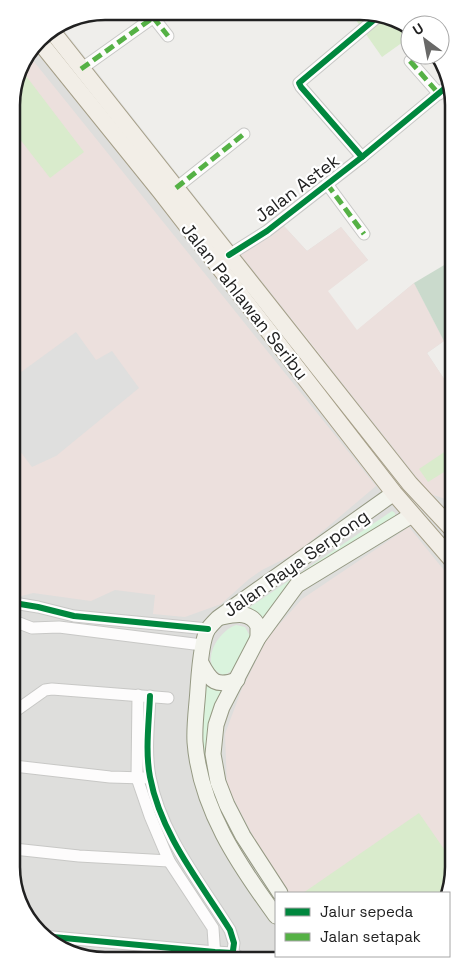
<svg xmlns="http://www.w3.org/2000/svg" width="465" height="972" viewBox="0 0 465 972" font-family="'Space Grotesk',sans-serif">
  <rect width="100%" height="100%" fill="#efeeeb"/>
  <path fill="#dededc" d="M62,28l176,223 45,-26 24,26 34,-24 27,33 -77,58 32,41 91,-76 30,58 -17,12 25,38 2,482 -8,20h-170v63h111l-2,1 -298,2 -44,-22 -28,-45 -3,-799 31,-58z"/>
  <g fill="#ece0dd">
    <path d="M31,58l345,428 -78,66 -36,18 -13,9 -28,25 -36,13 -32,-3 2,-19 -40,-5 -24,11 -58,-8 -19,5 -2,-505z"/>
    <path d="M283,225l24,26 34,-24 27,33 -40,31 29,39 57,-47 30,58 -17,12 25,38v110l-22,-7 -192,-243z"/>
    <path d="M409,527l43,53 2,293 -8,20h-163l-56,-107 -2,-52 16,-43 27,-54 34,-38z"/>
  </g>
  <g fill="#d9ebcc">
    <path d="M351,13c8,0 21,-2 29,1 10,3 30,11 30,23l-28,20z"/>
    <path d="M23,72l61,80 -34,26 -38,-49v-36z"/>
    <path d="M452,447v20l-24,15 -9,-13z"/>
    <path d="M419,813l34,49 1,11 -8,20h-143z"/>
  </g>
  <path fill="#cadacc" d="M451,261v77l-7,3 -30,-58z"/>
  <g fill="#daf3dd">
    <path d="M392,511l3,2v3l-86,58 -28,22 -21,24 -13,-11z"/>
    <path d="M236,625l9,2 6,11 -19,33 -8,4c-27,-8 -7,-44 12,-50z"/>
    <path d="M208,685l17,8 -10,28 10,90 -2,6 -11,-16 -12,-61 5,-54z"/>
  </g>
  <path fill="#dfdfde" d="M76,332l20,28 16,-9 27,37 -83,68 -24,11 -19,-25v-64z"/>
  <g fill="none" stroke-linecap="round" stroke-linejoin="round">
    <defs>
      <g id="minor">
        <path d="M153,17l15,19"/>
        <path d="M410,61l29,33"/>
        <path d="M81,69l80,-57"/>
        <path d="M362,157l-61,-70 -2,-4 82,-69"/>
        <path d="M327,184l37,50"/>
        <path d="M176,188l68,-54"/>
        <path d="M229,255l38,-24 95,-74 88,-73"/>
        <path d="M14,603l24,4 36,9 134,13"/>
        <path d="M14,621l18,7 27,-1 143,18"/>
        <path d="M138,695l-1,83 13,38 19,45 44,67 2,30"/>
        <path d="M150,696c-1,26 -5,55 0,81 11,58 50,105 80,153l4,13 -2,15"/>
        <path d="M14,712l31,-22 7,-1 116,9"/>
        <path d="M14,766l96,11 34,1"/>
        <path d="M14,849l65,7 90,5"/>
        <path d="M42,936l173,16 18,1 6,4"/>
      </g>
      <g id="secondary">
        <path d="M222,617c14,-3 29,-6 36,9v12"/>
        <path d="M201,663c10,19 15,24 36,17"/>
        <path d="M280,893l-37,-57 -16,-31 -9,-23 -5,-28 3,-29 6,-18 36,-69 39,-53 115,-70"/>
        <path d="M276,916c-38,-52 -76,-108 -81,-174 -1,-17 2,-36 3,-53 1,-14 3,-49 10,-60 3,-4 7,-8 10,-11l176,-125"/>
        <path d="M310,956l2,2"/>
        <path d="M331,956l2,2"/>
      </g>
      <g id="primary">
        <path d="M52,31l358,453 42,45"/>
        <path d="M39,41l121,150 234,302 58,67"/>
      </g>
    </defs>
    <use href="#minor" stroke="#c8c8c6" stroke-width="13"/>
    <use href="#secondary" stroke="#959983" stroke-width="17"/>
    <use href="#primary" stroke="#a59e87" stroke-width="18"/>
    <use href="#minor" stroke="#fdfcfc" stroke-width="11"/>
    <use href="#secondary" stroke="#f3f4ed" stroke-width="15"/>
    <use href="#primary" stroke="#f2eee7" stroke-width="16"/>
    <g stroke="#55b145" stroke-width="5" stroke-dasharray="10 5" stroke-linecap="butt">
      <path d="M153,17l15,19"/>
      <path d="M410,61l29,33"/>
      <path d="M81,69l80,-57"/>
      <path d="M327,184l37,50"/>
      <path d="M176,188l68,-54"/>
    </g>
    <defs>
      <g id="cycleway">
        <path d="M362,157l-61,-70 -2,-4 82,-69"/>
        <path d="M229,255l38,-24 95,-74 88,-73"/>
        <path d="M14,603l24,4 36,9 134,13"/>
        <path d="M150,696c-1,26 -5,55 0,81 11,58 50,105 80,153l4,13 -2,15"/>
        <path d="M42,936l173,16 18,1 5,4"/>
      </g>
    </defs>
    <use href="#cycleway" stroke="#fff" stroke-width="9"/>
    <use href="#cycleway" stroke="#00873e" stroke-width="6"/>
  </g>
  <g text-anchor="middle" dominant-baseline="central" stroke-width="4.5" stroke-linejoin="round" paint-order="stroke">
    <g font-size="18" fill="#212121" stroke="#fff">
      <text transform="translate(297 188) rotate(-37)">Jalan Astek</text>
      <text transform="translate(245 301) rotate(52)">Jalan Pahlawan Seribu</text>
      <text transform="translate(296 563) rotate(-35)">Jalan Raya Serpong</text>
    </g>
  </g>
  <path d="M0 0H465V972H0ZM105 20H360A85 85 0 0 1 445 105V867A85 85 0 0 1 360 952H105A85 85 0 0 1 20 867V105A85 85 0 0 1 105 20Z" fill="#fff" fill-rule="evenodd"/>
  <path fill="none" stroke="#212121" stroke-width="2.5" d="M105 20H360A85 85 0 0 1 445 105V867A85 85 0 0 1 360 952H105A85 85 0 0 1 20 867V105A85 85 0 0 1 105 20Z"/>
  <rect x="275" y="892" width="175" height="65" fill="#ffffff" stroke="#a6a6a6"/>
  <rect x="285" y="908" width="25" height="8" fill="#00873e" stroke="#a6a6a6"/>
  <text x="320" y="917" font-size="15" fill="#212121">Jalur sepeda</text>
  <rect x="285" y="933" width="25" height="8" fill="#55b145" stroke="#a6a6a6"/>
  <text x="320" y="942" font-size="15" fill="#212121">Jalan setapak</text>
  <g transform="translate(425 40) rotate(328)"><circle r="24" fill="#ffffff" stroke="#a6a6a6"/>
  <path d="M0-4L9 19L0 12L-9 19Z" fill="#696968"/>
  <text y="-8" font-size="14" font-weight="bold" text-anchor="middle" fill="#212121">U</text>
  </g>
</svg>
